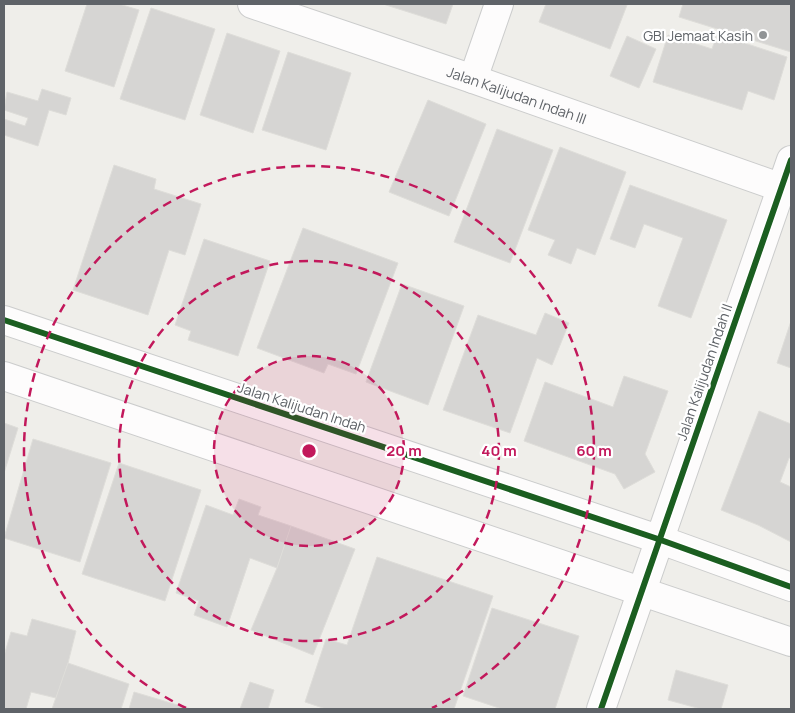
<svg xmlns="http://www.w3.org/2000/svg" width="795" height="713" viewBox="0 0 795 713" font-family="Manrope,sans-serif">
  <rect width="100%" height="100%" fill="#efeeea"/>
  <g fill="#d6d5d3" stroke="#deddd9">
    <path d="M87,4h32l20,6 -25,77 -49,-16z"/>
    <path d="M383,4h70l-7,20z"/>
    <path d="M546,4h77l4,1 -17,44 -71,-27z"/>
    <path d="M683,4h108v48l-112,-35z"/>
    <path d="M151,8l64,21 -30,91 -65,-21z"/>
    <path d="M227,33l53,18 -27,82 -53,-18z"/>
    <path d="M717,34l70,23 -13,43 -26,-9 -6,19 -89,-28 15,-47 44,14z"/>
    <path d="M627,36l29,13 -17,39 -29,-12z"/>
    <path d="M288,52l63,21 -25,77 -64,-20z"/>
    <path d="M42,89l29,9 -5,17 -17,-5 -11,36 -34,-11v-16l21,7 3,-8 -24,-8 3,-18 31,9z"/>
    <path d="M428,100l58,24 -37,92 -60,-24z"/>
    <path d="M497,129l56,21 -43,113 -56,-21z"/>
    <path d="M560,147l66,25 -31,83 -18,-7 -6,16 -23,-9 7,-15 -27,-10z"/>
    <path d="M114,165l42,14 -2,10 47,15 -16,51 -16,-5 -21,65 -75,-25z"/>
    <path d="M630,185l97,35 -36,98 -33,-12 25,-68 -39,-14 -9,24 -25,-9z"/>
    <path d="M303,228l95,35 -42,111 -28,-10 -4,9 -67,-25z"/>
    <path d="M204,239l66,22 -32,95 -50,-16 3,-9 -16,-6z"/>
    <path d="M402,284l62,22 -36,99 -62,-23z"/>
    <path d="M545,313l24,10 -17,42 -15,-7 -27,75 -67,-23 35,-95 58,20z"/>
    <path d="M791,321v47l-14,-5z"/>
    <path d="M624,376l44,15 -23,63 10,18 -31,17 -9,-15 -91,-33 21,-59 68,25z"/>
    <path d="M759,411l32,13v34h-2l-9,24 11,5v55l-33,-17 -37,-15z"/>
    <path d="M4,423l14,5 -14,45z"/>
    <path d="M33,439l78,24 -31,99 -76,-24z"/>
    <path d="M119,463l82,27 -36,111 -83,-27z"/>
    <path d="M239,499l22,8 -3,8 33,11 -14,42 -27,-10 -23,69 -33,-12 5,-14 -23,-8 30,-88 27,10z"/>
    <path d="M291,526l64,23 -42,106 -62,-25 26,-62z"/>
    <path d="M377,557l116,39 -39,113h-128l-21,-7 21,-63 21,6z"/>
    <path d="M492,608l87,28 -24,73h-53l-39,-13z"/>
    <path d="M32,619l44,12 -8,32 -12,35 -25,-6 -5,17h-22v-53l7,-24 16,4z"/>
    <path d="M68,663l61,21 -8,25h-69z"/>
    <path d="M676,670l52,15 -7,24h-20l-33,-9z"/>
    <path d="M250,682l24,8 -6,19h-28z"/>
    <path d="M134,692l57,17h-62z"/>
  </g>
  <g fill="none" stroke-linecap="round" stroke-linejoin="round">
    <defs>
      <g id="street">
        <path id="s1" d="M252,4l221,75 309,109"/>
        <path d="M473,79l26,-75"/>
        <path d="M4,320l654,219 133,48"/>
        <path d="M4,376l787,266"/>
        <path d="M601,709l190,-549"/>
      </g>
    </defs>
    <use href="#street" stroke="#cbcccc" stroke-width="30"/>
    <use href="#street" stroke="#fdfcfc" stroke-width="28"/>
    <defs>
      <g id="cycleway">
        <path d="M4,320l654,219 133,48"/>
        <path d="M601,709l190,-549"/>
      </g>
    </defs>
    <use href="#cycleway" stroke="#fff" stroke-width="9"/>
    <use href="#cycleway" stroke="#1b5e20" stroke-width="6"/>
  </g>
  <circle cx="309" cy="451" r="95" fill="#c2185b" fill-opacity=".12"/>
  <g fill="none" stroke="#c2185b" stroke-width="2.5" stroke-dasharray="9 6">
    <circle cx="309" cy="451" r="95"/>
    <circle cx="309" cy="451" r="190"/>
    <path d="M186 708A285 285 0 1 1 432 708"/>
  </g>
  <circle fill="#919496" stroke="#fff" stroke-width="2" cx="763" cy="35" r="5"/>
  <g text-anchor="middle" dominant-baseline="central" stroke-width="4.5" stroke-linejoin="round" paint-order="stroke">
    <g font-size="14" fill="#5f6368" stroke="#fff" text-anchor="end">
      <text x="753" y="35">GBI Jemaat Kasih</text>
    </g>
    <g font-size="14" fill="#5f6368" stroke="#fff">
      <text stroke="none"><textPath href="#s1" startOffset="280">Jalan Kalijudan Indah III</textPath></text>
      <text transform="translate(704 372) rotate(-71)">Jalan Kalijudan Indah II</text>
      <text transform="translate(302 407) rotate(18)">Jalan Kalijudan Indah</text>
    </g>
  </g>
  <circle cx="309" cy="451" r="8" fill="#c2185b" stroke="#fff" stroke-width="2.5"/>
  <g font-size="15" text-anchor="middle" font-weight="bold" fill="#c2185b" stroke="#fff" stroke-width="4.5" stroke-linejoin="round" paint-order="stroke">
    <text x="404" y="456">20 m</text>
    <text x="499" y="456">40 m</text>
    <text x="594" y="456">60 m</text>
  </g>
  <rect width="795" height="713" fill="none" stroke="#5f6368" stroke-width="10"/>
</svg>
